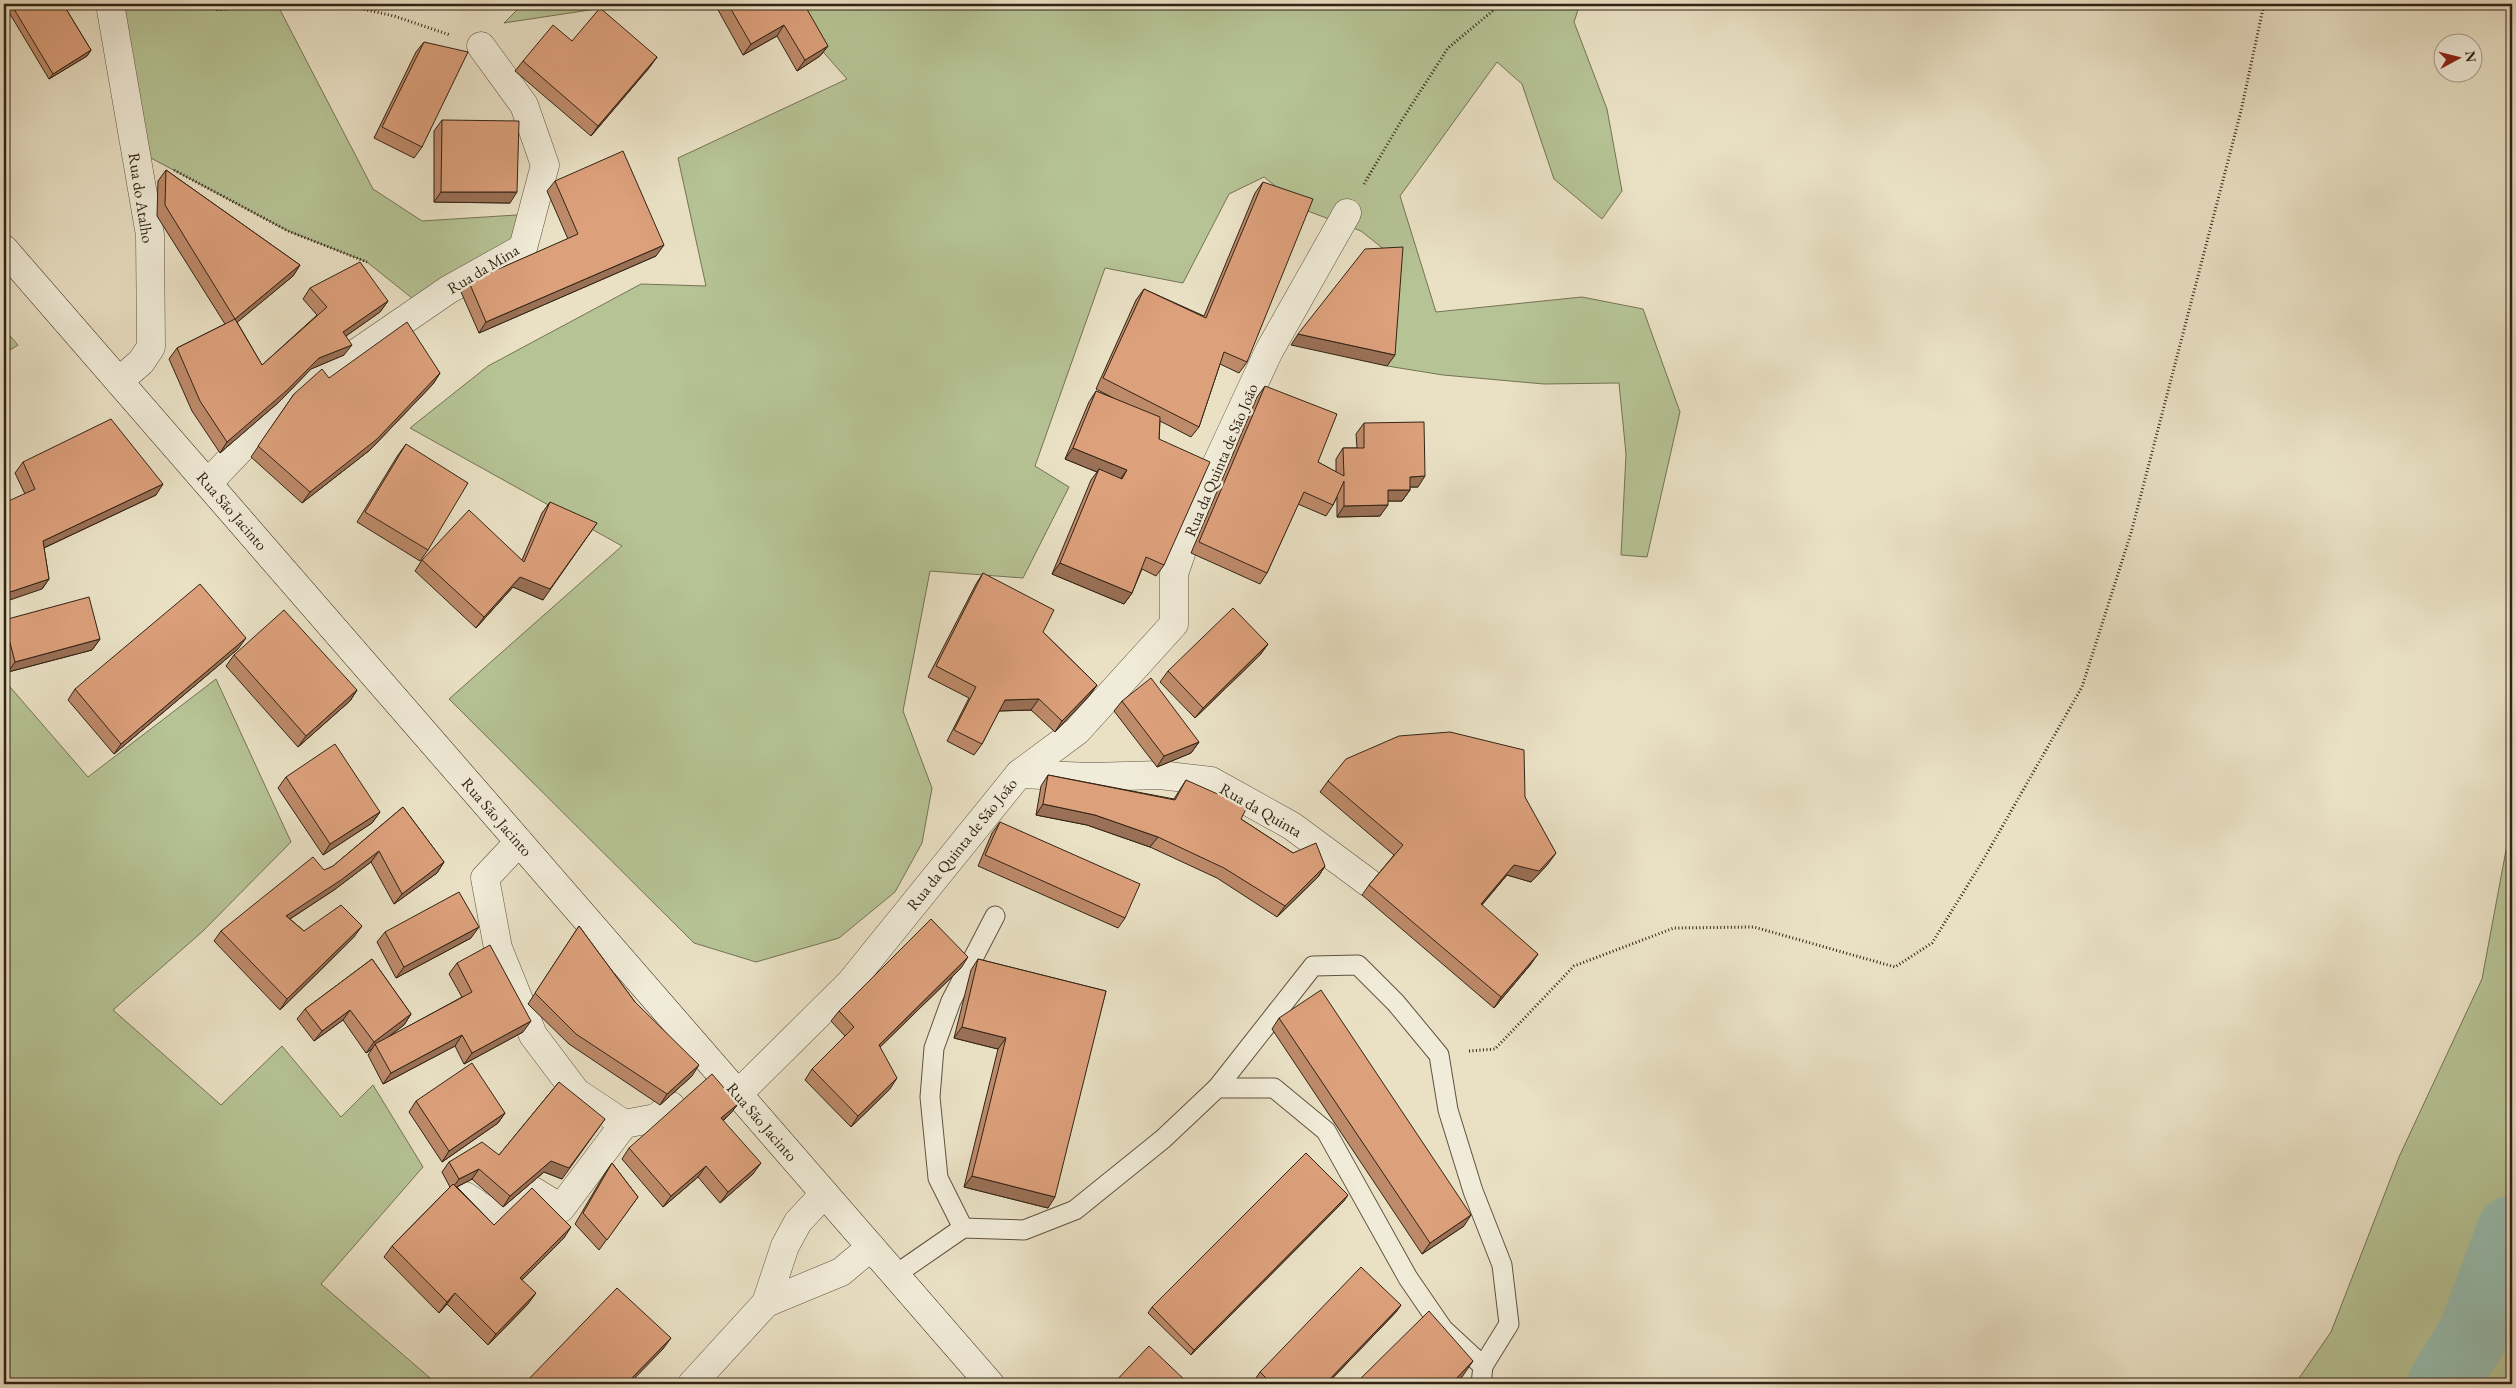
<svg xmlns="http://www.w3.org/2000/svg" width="2516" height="1388" viewBox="0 0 2516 1388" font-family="'EB Garamond',serif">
  <rect width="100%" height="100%" fill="#eae1c5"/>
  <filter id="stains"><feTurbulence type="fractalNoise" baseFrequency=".004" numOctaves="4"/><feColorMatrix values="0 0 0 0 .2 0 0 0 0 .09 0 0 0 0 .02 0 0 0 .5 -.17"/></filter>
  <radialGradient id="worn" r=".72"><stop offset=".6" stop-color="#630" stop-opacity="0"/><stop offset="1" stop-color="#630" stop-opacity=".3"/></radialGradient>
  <g fill="#b6c395" stroke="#747355">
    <path d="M108,4h96l15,6 58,-6 96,185 49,32 110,-7 -9,34 -100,59 -56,-45 -79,-31 -154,-82z"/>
    <path d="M523,4h106l-125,19z"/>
    <path d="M781,4h799l-6,18 33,87 15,82 -20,28 -48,-40 -32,-95 -25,-22 -97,134 36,116 146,-15 61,12 37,103 -33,145 -26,-2 5,-101 -7,-71 -75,1 -101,-9 -56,-9 8,-108 -34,-27 -56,-21 -41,-33 -35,17 -46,89 -78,-15 -70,198 34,21 -46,91 -93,-7 -27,140 29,77 -10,55 -27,49 -56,46 -83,24 -62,-19 -245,-244 173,-153 -212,-118 78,-62 153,-82 65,2 -28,-128 169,-79z"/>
    <path d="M4,329l14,16 -14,9z"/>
    <path d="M216,679l75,163 -88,89 -90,79 108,95 61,-59 59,71 32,-32 50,82 -102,117 116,100h-433v-704l84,97z"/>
    <path d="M2512,818v566h-217l36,-52 68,-175 83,-178z"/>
  </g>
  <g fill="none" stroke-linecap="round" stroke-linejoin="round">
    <path stroke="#98beb1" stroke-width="71" d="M2443,1384l31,-51 38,-102"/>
    <defs>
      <g id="service">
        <path d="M1217,1088l96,-122 45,-1 38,38 43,52 9,55 25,81 29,74 7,59 -26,42"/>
        <path d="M963,1228l-25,-50 -8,-81 4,-49 17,-47 44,-85"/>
        <path d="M895,1275l68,-47 61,2 51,-20 88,-71 54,-51h57l52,43 82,147 35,51 40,37 -2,18"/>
      </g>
      <g id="minor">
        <path d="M110,4l40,231 1,112 -10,15 -22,19"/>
        <path d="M208,483l102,-107 20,-5 118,-81 75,-42 22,-83 -21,-60 -43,-59"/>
        <path d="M1019,774l72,3 69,-2 51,6 81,45 77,57"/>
        <path d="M519,842l-34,36 13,70 35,87 43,57 48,32 32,-6 15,-12"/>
        <path d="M738,1094l112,-111 169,-209 58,-43 97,-107v-50l23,-68 72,-155 78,-138"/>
        <path d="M460,1202l5,-6 27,18 17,-6 24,-17 28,17 63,-84"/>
      </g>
      <g id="tertiary">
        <path d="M766,1303l75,-31 30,-25"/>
        <path d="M692,1384l74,-81 19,-57 13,-24 26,-28"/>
      </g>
      <path id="secondary" d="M4,249l986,1135"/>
    </defs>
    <use href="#service" stroke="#605241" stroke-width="21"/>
    <use href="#minor" stroke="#605241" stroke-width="29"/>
    <use href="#tertiary" stroke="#605241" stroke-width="29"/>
    <use href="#secondary" stroke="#322315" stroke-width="29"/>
    <g stroke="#322315" stroke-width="3" stroke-dasharray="1 2.5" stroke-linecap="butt">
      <path d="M204,4l14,6 47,-6"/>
      <path d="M340,4l54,12 56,19"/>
      <path d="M174,170l114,61 79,31"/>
      <path d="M1364,184l36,-61 48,-75 53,-44"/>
      <path d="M1469,1051l26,-2 79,-83 100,-38 80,-1 141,40 37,-24 50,-81 100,-175 49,-154 110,-422 23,-107"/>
    </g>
    <use href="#service" stroke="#f1ecd9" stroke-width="19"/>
    <use href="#minor" stroke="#f1ecd9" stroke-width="28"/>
    <use href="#tertiary" stroke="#f1ecd9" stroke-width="28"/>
    <use href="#secondary" stroke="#f1ecd9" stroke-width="28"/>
  </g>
  <g fill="#bd8a6a" stroke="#322315">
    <path d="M4,4h59l28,46 -4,6 -38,23z"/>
    <path d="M719,4h70l39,42 -8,10 -23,15 -20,-35 -34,19 -26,-47z"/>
    <path d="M572,41l85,16 -8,11 -58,68 -76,-65 8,-10z"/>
    <path d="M424,42l-2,105 -8,11 -40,-20 42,-86z"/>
    <path d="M442,120l68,83 -76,-1v-71z"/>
    <path d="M166,170l134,95 -7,11 -56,46 25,43 55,-50 -14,-16 7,-11 78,13 -8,11 -34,24 -2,19 -33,14 -32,33 -59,51 -28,-42 -23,-52 8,-11 48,-24 -68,-108 1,-35z"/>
    <path d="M555,181l101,75 -177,77 -18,-41 8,-10 99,-43 -21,-48z"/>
    <path d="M1263,182l-16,180 -8,11 -19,-9 -21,63 -8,10 -31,-16 -1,18 5,126 -8,11 -14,-7 -10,24 -8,11 -72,-30 39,-94 6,-8 -32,-13 24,-57 7,-11 21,9 -21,-11 40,-89 8,-11 60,27 51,-123z"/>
    <path d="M440,373l-7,11 -63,66 -68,53 -51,-46 43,-63 35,-16z"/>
    <path d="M1265,386l53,76 18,10v-13l7,-11h14l-1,-14 8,-11 54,64h-8v3l-8,11h-14l-8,15 -43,1v-20l-4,8 -7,11 -28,-12 -31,69 -7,11 -69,-31 66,-156z"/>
    <path d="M406,444l22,106 -8,11 -63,-39 41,-67z"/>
    <path d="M23,462l133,33 -112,53 5,31 -7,10 -17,-95 -10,-21z"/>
    <path d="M550,502l-7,98 -30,-13 -37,41 -61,-57 7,-11h100l20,-47z"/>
    <path d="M983,573l114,112 -8,11 -34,36 -24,-22 -32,1 -17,33 -8,11 -27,-14 22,-43 -41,-21 48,-93z"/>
    <path d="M4,620l96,19 -8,11 -84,22 -4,-13z"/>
    <path d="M1268,644l-8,11 -65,63 -35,-36 8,-11z"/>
    <path d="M238,649l-124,105 -46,-54 7,-11z"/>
    <path d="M234,655l123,35 -7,11 -52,46 -72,-81z"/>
    <path d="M1122,701l77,41 -8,11 -34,14 -43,-56z"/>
    <path d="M1048,775l126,24 12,-19 55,39 52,34 32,13 -7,11 -41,40 -60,-39 -67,-31 -63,-22 -51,-10 5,-29z"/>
    <path d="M286,777l94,35 -8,11 -49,32 -45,-67z"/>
    <path d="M1328,781l197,16 23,67 -17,18 -24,-7 -25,30 49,59 -37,44 -132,-113 7,-10 25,-30 -74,-63z"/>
    <path d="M403,807l41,55 -7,11 -43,31 -23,-42 -37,28 -44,29 14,12 50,6 -74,73 -66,-69 7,-10 112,-65z"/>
    <path d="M1000,822l125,96 -7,10 -140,-62 14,-33z"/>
    <path d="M579,926l56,76 57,74 -32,29 -91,-61 -41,-40z"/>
    <path d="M385,932l86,6 -75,40 -19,-36z"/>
    <path d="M372,959l39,55 -7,11 -17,13 75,-41 -13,-23 8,-11 66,69 -59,32 -9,-18 -72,38 -15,-29 4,-6 -6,4 -23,-33 -29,21 -17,-22 8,-10z"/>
    <path d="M978,959l128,32 -58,217 -84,-21 34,-138 -44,-11 17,-68z"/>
    <path d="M961,968l-81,79 10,42 -39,38 -46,-47 7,-11 33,-33 -14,-15 8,-10z"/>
    <path d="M1279,1018l185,208 -42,28 -150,-225z"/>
    <path d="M559,1082l3,97 -18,-7 -41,35 -31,-28 -15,8 37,38 70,13 -42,42 6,24 -40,41 -41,-41 -8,9 -55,-56 8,-11 58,-59 -8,-15 7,-10 50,-7z"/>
    <path d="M416,1101l89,12 -7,10 -56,39 -33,-50z"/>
    <path d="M738,1104l-8,10 -7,7 30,53 -33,29 -22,-26 -35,30 -41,-48 7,-11z"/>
    <path d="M612,1163l26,34 -39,53 -24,-26 30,-51z"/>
    <path d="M1344,1201l-153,154 -43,-42 4,-6z"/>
    <path d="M1397,1311l-70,73h-64l-7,-6 4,-6z"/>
  </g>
  <g fill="#9a7056" stroke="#322315">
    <path d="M784,25l-7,11 -34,19 8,-11z"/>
    <path d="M828,46l-8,10 -23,15 8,-11z"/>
    <path d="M91,50l-4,6 -38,23 4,-5z"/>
    <path d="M657,57l-8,11 -58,68 7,-10z"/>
    <path d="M441,192h76l-7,11 -76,-1z"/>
    <path d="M664,245l-8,11 -177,77 7,-11z"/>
    <path d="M300,265l-7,11 -65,54 7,-11z"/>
    <path d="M388,301l-8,11 -44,31 7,-11z"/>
    <path d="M1298,334l97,21 -8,11 -96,-21z"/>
    <path d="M352,345l-8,10 -33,14 -32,33 -59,51 7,-11 92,-84z"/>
    <path d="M440,373l-7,11 -63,66 -68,53 8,-11z"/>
    <path d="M1073,448l54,22 -8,11 -20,-12 -2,3 -32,-13z"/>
    <path d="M1425,476l-7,11h-16l8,-10z"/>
    <path d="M163,484l-7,11 -121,57 8,-11z"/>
    <path d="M1388,490h22l-8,11h-21z"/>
    <path d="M1388,505l-8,11 -43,1 7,-11z"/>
    <path d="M597,523l-54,77 -30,-13 -37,41 8,-11 36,-40z"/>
    <path d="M1060,563l72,30 -8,11 -72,-30z"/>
    <path d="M49,579l-7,10 -38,13v-8z"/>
    <path d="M246,638l-8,11 -124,105 7,-10z"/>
    <path d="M100,639l-8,11 -84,22 7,-10z"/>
    <path d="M1268,644l-8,11 -65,63 8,-10z"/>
    <path d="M1097,685l-8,11 -34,36 7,-11z"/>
    <path d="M357,690l-7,11 -52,46 8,-11z"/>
    <path d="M1039,699l-8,11 -34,1 8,-11z"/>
    <path d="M1199,742l-8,11 -34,14 7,-11z"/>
    <path d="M1043,804l52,11 63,22 -8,10 -63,-22 -51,-10z"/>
    <path d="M380,812l-8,11 -49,32 7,-11z"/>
    <path d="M379,851l-8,11 -37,28 -55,36 7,-10z"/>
    <path d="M1556,853l-8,11 -17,18 -24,-7 -34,40 8,-11 33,-39z"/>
    <path d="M444,862l-7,11 -43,31 8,-10z"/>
    <path d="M1325,866l-7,11 -41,40 8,-11z"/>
    <path d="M362,926l-8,11 -74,73 7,-11z"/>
    <path d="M479,927l-8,11 -75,40 8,-11z"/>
    <path d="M1538,954l-7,10 -37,44 7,-11z"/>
    <path d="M968,957l-7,11 -89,87 7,-10z"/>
    <path d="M350,1010l-7,10 -29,21 8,-10z"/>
    <path d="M411,1014l-7,11 -28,21 -1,-2 -3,5 -6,4 8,-11z"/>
    <path d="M531,1021l-8,11 -59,32 8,-11z"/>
    <path d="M962,1027l44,11 -8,11 -44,-11z"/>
    <path d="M462,1035l-7,11 -72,38 8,-11z"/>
    <path d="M699,1065l-7,11 -32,29 7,-11z"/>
    <path d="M897,1078l-7,11 -39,38 7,-11z"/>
    <path d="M738,1104l-8,10 -17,15 8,-11z"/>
    <path d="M505,1113l-7,10 -56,39 7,-11z"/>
    <path d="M605,1119l-43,60 -18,-7 -41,35 7,-11 41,-35z"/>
    <path d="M761,1163l-8,11 -33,29 8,-11z"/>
    <path d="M706,1166l-8,11 -35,30 8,-11z"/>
    <path d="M479,1169l-7,10 -21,11 8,-11z"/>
    <path d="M972,1176l83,21 -7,11 -84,-21z"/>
    <path d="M1348,1195l-4,6 -153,154 3,-5z"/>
    <path d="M1471,1215l-7,11 -42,28 8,-11z"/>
    <path d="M571,1227l-7,11 -51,51 7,-11z"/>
    <path d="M455,1293l-8,11 -8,9 8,-11z"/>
    <path d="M536,1293l-8,11 -40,41 8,-11z"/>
    <path d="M1401,1305l-4,6 -70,73h-2z"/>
    <path d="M671,1338l-8,11 -34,35h-3z"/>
    <path d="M1473,1361l-11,16 -7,7h-4z"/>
  </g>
  <g fill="#dca07b" stroke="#322315">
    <path d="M11,4h52l28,46 -38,24z"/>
    <path d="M728,4h76l24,42 -23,14 -21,-35 -33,19z"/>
    <path d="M600,8l57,49 -59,69 -75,-65 30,-36 19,16z"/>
    <path d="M424,42l44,10 -46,95 -40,-20z"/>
    <path d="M442,120l77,1 -2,71h-76z"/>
    <path d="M623,151l41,94 -178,77 -17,-40 109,-48 -23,-53z"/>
    <path d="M166,170l134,95 -65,54 -70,-114z"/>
    <path d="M1263,182l50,17 -66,163 -23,-10 -25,75 -96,-49 41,-89 62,29z"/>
    <path d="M1403,247l-8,108 -97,-21 67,-85z"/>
    <path d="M360,262l28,39 -45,31 9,13 -33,13 -33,33 -59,51 -27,-41 -23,-53 58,-29 27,46 65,-58 -17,-19z"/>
    <path d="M407,322l33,51 -63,66 -67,53 -52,-46 36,-52 28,-25 7,9z"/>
    <path d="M1265,386l72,28 -19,48 26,14 -1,-28h21v-25l60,-1 1,54 -15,1v13h-22v15l-44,1v-25l-11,24 -29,-13 -37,81 -68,-31z"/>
    <path d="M1096,391l64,26 -1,22 51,23 -46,103 -18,-8 -14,36 -72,-30 39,-94 23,10 5,-9 -54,-22z"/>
    <path d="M111,419l52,65 -120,57 6,38 -45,15v-91l31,-14 -12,-27z"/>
    <path d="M406,444l62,39 -40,67 -63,-38z"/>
    <path d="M550,502l47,21 -47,66 -30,-12 -36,40 -62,-57 47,-50 55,52z"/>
    <path d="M983,573l71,37 -11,22 54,53 -35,36 -23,-22 -34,1 -23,44 -28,-14 22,-43 -40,-21z"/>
    <path d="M200,584l46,54 -125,106 -46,-55z"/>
    <path d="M89,597l11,42 -85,23 -11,-42z"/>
    <path d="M1233,608l35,36 -65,64 -35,-37z"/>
    <path d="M284,610l73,80 -51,46 -72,-81z"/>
    <path d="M1151,678l48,64 -35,14 -42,-55z"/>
    <path d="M1450,732l74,18 1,47 31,56 -17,18 -25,-6 -33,39 57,50 -37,43 -132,-112 34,-40 -75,-64 18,-22 53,-23z"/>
    <path d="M335,744l45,68 -50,32 -44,-67z"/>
    <path d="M1048,775l127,25 11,-20 61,27 -6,12 52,34 23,-10 9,23 -40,40 -61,-38 -66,-31 -63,-22 -52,-11z"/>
    <path d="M403,807l41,55 -42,32 -23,-43 -38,29 -55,36 18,15 37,-26 21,21 -75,73 -66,-68 92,-74 11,13 9,-4z"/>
    <path d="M1000,822l140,62 -15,34 -140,-63z"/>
    <path d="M459,892l20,35 -75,40 -19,-35z"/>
    <path d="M931,919l37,38 -89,88 18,33 -39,38 -46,-47 42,-42 -15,-16z"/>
    <path d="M579,926l56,76 64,63 -32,29 -91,-60 -41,-41z"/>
    <path d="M490,945l41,76 -59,32 -10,-18 -71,38 -16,-29 97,-52 -15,-29z"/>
    <path d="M372,959l39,55 -37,28 -24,-32 -28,21 -17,-22z"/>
    <path d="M978,959l128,32 -51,206 -83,-21 34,-138 -44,-11z"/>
    <path d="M1321,990l150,225 -41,28 -151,-225z"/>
    <path d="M472,1063l33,50 -56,38 -33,-50z"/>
    <path d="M712,1074l26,30 -17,14 40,45 -33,29 -22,-26 -35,30 -42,-48z"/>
    <path d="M559,1082l46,37 -36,49 -18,-7 -41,35 -31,-27 -20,10 -10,-17 33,-20 17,13z"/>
    <path d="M1306,1153l42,42 -154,155 -42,-43z"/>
    <path d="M612,1163l26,34 -31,43 -24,-27z"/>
    <path d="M453,1184l41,41 38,-37 39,39 -51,51 16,15 -40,41 -41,-41 -8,9 -55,-56z"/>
    <path d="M1361,1267l40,38 -76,79h-53l-12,-12z"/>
    <path d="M617,1288l54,50 -45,46h-102z"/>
    <path d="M1429,1311l44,50 -22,23h-96z"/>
    <path d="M1149,1346l40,38h-76z"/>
  </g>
  <g text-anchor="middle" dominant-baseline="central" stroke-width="5" stroke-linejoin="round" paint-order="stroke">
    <g font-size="16" fill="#322315" stroke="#f1ecd9">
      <text transform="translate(141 198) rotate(81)">Rua do Atalho</text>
      <text transform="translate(483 269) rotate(-31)">Rua da Mina</text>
      <text transform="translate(1221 460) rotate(-67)">Rua da Quinta de São João</text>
      <text transform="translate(232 511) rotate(49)">Rua São Jacinto</text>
      <text transform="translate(1261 810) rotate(30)">Rua da Quinta</text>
      <text transform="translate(497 817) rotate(49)">Rua São Jacinto</text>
      <text transform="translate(962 844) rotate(-51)">Rua da Quinta de São João</text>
      <text transform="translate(762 1122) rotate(49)">Rua São Jacinto</text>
    </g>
  </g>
  <rect width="2516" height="1388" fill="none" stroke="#eae1c5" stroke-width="20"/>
  <rect x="5" y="5" width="2506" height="1378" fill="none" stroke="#322315" stroke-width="2.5"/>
  <rect x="10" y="10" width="2496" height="1368" fill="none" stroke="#322315"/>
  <g transform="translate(2458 58) rotate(83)"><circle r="24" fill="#f1ecd9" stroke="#a59c8b"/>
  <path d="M0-4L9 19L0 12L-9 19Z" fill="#8f2418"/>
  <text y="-8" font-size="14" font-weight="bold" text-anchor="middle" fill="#322315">N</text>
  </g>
  <rect width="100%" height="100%" filter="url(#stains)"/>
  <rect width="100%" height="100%" fill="url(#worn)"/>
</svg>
